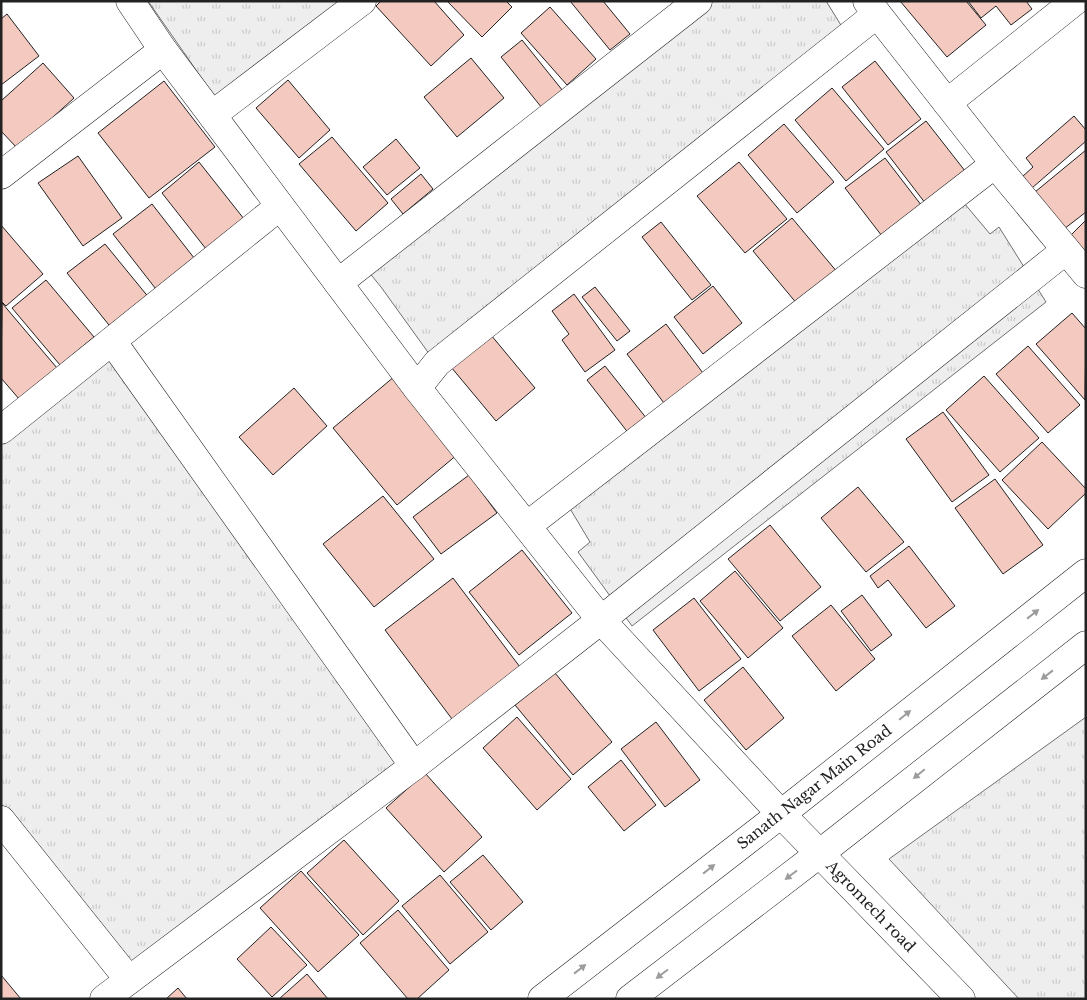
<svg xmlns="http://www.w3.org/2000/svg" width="1087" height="1000" viewBox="0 0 1087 1000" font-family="'Libre Baskerville',serif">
  <defs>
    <pattern id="park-tufts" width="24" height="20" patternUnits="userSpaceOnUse" patternTransform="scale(1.25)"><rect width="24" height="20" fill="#eee"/><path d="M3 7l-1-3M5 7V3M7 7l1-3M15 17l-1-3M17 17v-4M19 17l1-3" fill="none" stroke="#ccc"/></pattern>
  </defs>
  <rect width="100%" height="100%" fill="#fff"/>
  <g fill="url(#park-tufts)" stroke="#6f6f6f">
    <path d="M148,1h200l-129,102z"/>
    <path d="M690,1h136l18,29 -414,325 -49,-68 -22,-27z"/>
    <path d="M959,197l31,37 9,-7 47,75 -414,324 -54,-74 12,-10 -24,-40z"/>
    <path d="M112,356l287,406 -268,203 -130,-161v-360z"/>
    <path d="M1086,717v282h-67l-130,-140z"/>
  </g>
  <g fill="#f3c9c0" stroke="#222">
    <path d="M381,1h53l30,34 -33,31 -55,-60z"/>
    <path d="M447,1h59l6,6 -30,30z"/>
    <path d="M570,1h33l27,33 -20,16z"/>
    <path d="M900,1h66l20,24 -39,32z"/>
    <path d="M968,1h58l6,8 -21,16 -15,-19 -15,12z"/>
    <path d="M550,7l46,52 -29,26 -46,-52z"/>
    <path d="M7,14l32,42 -38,29v-66z"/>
    <path d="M522,40l41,51 -21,17 -41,-51z"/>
    <path d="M471,58l33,40 -47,39 -33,-40z"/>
    <path d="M875,61l46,58 -33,26 -46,-58z"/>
    <path d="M43,63l31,35 -56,51 -17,-18v-30z"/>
    <path d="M288,80l42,50 -31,28 -43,-50z"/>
    <path d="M164,81l51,66 -66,51 -51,-65z"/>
    <path d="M832,88l52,61 -38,32 -51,-61z"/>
    <path d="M1074,116l12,14v11l-54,47 -10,-11 11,-10 -7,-9z"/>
    <path d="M926,121l43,55 -40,32 -43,-56z"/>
    <path d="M784,124l50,58 -37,31 -49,-58z"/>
    <path d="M332,137l56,66 -32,28 -57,-67z"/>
    <path d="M396,139l24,29 -33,27 -24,-28z"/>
    <path d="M1086,150v62l-22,17 -29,-37z"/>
    <path d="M78,156l44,62 -39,28 -45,-63z"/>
    <path d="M885,158l40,52 -40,30 -40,-52z"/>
    <path d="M199,162l49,62 -38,30 -48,-61z"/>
    <path d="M739,162l48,57 -42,34 -48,-57z"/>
    <path d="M421,174l12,15 -30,25 -12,-15z"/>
    <path d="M152,204l46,59 -39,30 -46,-59z"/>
    <path d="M792,218l51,61 -40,32 -50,-60z"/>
    <path d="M1086,220v41l-20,-21z"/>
    <path d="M661,222l50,63 -19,15 -50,-63z"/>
    <path d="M1,225l42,49 -37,32 -5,-5z"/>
    <path d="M105,244l45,55 -37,31 -46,-57z"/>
    <path d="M46,280l48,57 -34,28 -48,-57z"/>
    <path d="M713,286l29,37 -39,31 -29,-37z"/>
    <path d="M595,287l35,44 -13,10 -35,-44z"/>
    <path d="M574,294l41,56 -30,22 -23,-32 7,-6 -17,-23z"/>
    <path d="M2,303l55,65 -37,32 -19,-22z"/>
    <path d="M1072,313l14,16 -1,71 -49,-56z"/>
    <path d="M666,324l43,57 -39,30 -43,-57z"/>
    <path d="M486,329l49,59 -39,33 -50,-60z"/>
    <path d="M1028,346l52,59 -32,28 -52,-59z"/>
    <path d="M605,366l46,58 -18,15 -46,-59z"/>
    <path d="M395,376l63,78 -61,51 -64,-77z"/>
    <path d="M984,376l55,62 -39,34 -54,-62z"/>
    <path d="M294,388l33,38 -54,49 -34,-38z"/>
    <path d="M943,412l46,63 -37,27 -46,-63z"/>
    <path d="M1042,442l44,47v4l-38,36 -46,-49z"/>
    <path d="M469,475l28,38 -56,41 -28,-37z"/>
    <path d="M995,479l48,66 -40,29 -48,-66z"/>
    <path d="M858,487l46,55 -38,30 -45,-54z"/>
    <path d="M383,496l51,63 -60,48 -51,-63z"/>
    <path d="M770,525l51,62 -41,34 -52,-62z"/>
    <path d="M909,546l46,60 -29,22 -38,-48 -10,8 -8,-12z"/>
    <path d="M522,550l50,63 -53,42 -50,-63z"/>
    <path d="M735,571l48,57 -35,30 -48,-57z"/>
    <path d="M453,578l67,89 -68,52 -67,-89z"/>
    <path d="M862,595l30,40 -21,16 -30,-40z"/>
    <path d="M694,598l47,61 -42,32 -46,-61z"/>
    <path d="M831,605l44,54 -39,32 -44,-55z"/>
    <path d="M743,667l41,51 -38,32 -42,-50z"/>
    <path d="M555,673l57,69 -39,33 -58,-70z"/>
    <path d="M517,717l54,62 -34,31 -54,-62z"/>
    <path d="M656,722l44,58 -35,27 -44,-58z"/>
    <path d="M621,760l35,45 -32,26 -36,-44z"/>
    <path d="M425,773l57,64 -38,35 -58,-64z"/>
    <path d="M344,840l55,61 -36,34 -56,-62z"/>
    <path d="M483,855l40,47 -32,28 -41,-48z"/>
    <path d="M301,871l58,64 -41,37 -58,-64z"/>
    <path d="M440,875l48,57 -38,32 -48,-58z"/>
    <path d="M398,910l51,60 -32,29h-9l-48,-56z"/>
    <path d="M271,927l36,38 -35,32 -35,-38z"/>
    <path d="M307,974l21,25h-49z"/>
    <path d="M1,975l20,24h-20z"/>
    <path d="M178,988l9,11h-21z"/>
  </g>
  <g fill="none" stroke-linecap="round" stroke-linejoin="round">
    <defs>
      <g id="minor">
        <path d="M130,1l33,49 254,338 184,232 180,194 180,185"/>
        <path d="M867,1l128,163 91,110"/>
        <path d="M947,103l128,-102"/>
        <path d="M212,115l150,-114"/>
        <path d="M1,175l162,-125"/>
        <path d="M338,283l360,-282"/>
        <path d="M112,341l302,425"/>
        <path d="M417,388l20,-25 440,-349"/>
        <path d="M1,430l279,-224"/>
        <path d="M528,525l467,-361"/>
        <path d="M1,820l128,160"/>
        <path d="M104,999l310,-233 187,-146 465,-370"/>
        <path d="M542,999l239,-185 305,-241"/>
        <path d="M630,999l189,-145 267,-209"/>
      </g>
    </defs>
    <use href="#minor" stroke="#222" stroke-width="29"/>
    <use href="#minor" stroke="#fff" stroke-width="28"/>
  </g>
  <defs><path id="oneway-solid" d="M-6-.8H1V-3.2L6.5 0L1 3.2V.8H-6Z" transform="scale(1.25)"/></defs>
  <g fill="#9c9c9c">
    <use href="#oneway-solid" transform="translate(1033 614) rotate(-38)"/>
    <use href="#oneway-solid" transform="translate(1047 675) rotate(142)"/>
    <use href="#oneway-solid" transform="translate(905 715) rotate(-39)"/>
    <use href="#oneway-solid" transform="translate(919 774) rotate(141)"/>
    <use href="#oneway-solid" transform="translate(709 869) rotate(-38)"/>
    <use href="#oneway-solid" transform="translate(791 875) rotate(143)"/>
    <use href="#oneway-solid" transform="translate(580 969) rotate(-38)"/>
    <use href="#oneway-solid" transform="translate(662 974) rotate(143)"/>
  </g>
  <g text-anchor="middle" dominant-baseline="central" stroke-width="4" stroke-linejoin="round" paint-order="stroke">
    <g font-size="15" fill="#222" stroke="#fff">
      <text transform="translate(814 787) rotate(-38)">Sanath Nagar Main Road</text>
      <text transform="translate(871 906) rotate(46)">Agromech road</text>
    </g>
  </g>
  <rect width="1087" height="1000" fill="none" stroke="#222222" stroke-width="5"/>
</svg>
